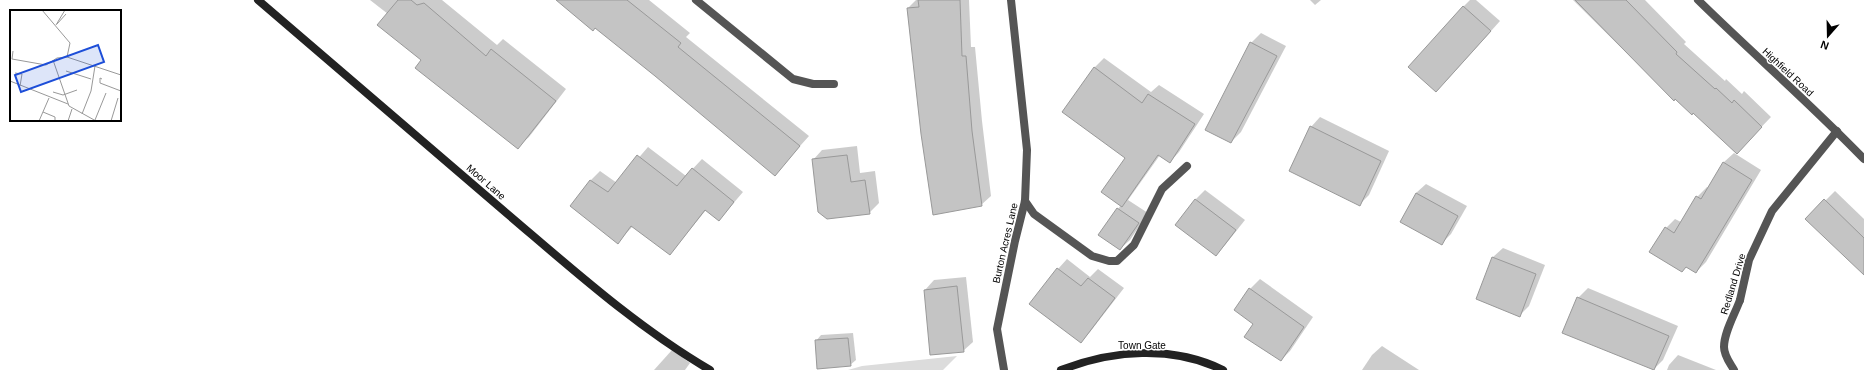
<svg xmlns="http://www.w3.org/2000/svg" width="1864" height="370" viewBox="0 0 1864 370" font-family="Arial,sans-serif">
  <rect width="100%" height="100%" fill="#fff"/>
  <path fill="#dcdcdc" d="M957,356l-14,14h-95l14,-4z"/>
  <g fill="#0003">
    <path d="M370,0h72l55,45 6,-6 63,50 -37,48 -11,10 -96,-87 -34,-46z"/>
    <path d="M565,0h84l41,33 -4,4 123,99 -34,38z"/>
    <path d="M916,0h53l2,47h4l7,74 9,75 -10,9 -73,-197z"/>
    <path d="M1310,0h11l-6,5z"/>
    <path d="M1470,0h6l24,21 -54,60 17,-74z"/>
    <path d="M1573,0h72l41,42 -2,2 41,37 1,-2 16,15 2,-3 27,26 -25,26 -53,-31 -18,-14 -1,2z"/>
    <path d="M1261,33l25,13 -45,86 -10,10 20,-99z"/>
    <path d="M1104,58l47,34 8,-7 45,29 -25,38 -9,10 -10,-7 -32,45 20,13 -18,27 -10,9 -2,-40 3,-4 6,-48 -33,-89z"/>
    <path d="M1320,117l69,34 -20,44 -10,10 -48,-78z"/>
    <path d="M857,146l3,27 15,-2 4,32 -10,10 -56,-53 9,-10z"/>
    <path d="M648,147l38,29 16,-17 41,33 -24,28 -13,-10 -36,44 -37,-28 -15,16 -47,-36 20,-26 9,-9 17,12z"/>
    <path d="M1734,153l27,17 -55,92 -10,10 -9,-6 -5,5 -16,-43 9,-9 6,3 16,-25 10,-10 1,1 16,-26z"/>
    <path d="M1426,184l41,22 -16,28 -9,9 -41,-21 15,-29z"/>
    <path d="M1205,190l40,30 -20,25 -9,10 -20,-56z"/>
    <path d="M1835,191l29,28v55l-57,-55z"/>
    <path d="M1503,248l42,17 -16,41 -9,9 -43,-17 16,-41z"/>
    <path d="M1067,259l23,18 8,-8 26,19 -34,44 -9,10 -23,-73z"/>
    <path d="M966,277l7,65 -10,9 -32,3 -6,-64 9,-10z"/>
    <path d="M1260,279l53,38 -23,34 -9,9 -26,-36 -5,-35z"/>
    <path d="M1588,288l90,38 -15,34 -9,9 -76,-71z"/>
    <path d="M853,333l3,27 -6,5 -34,-24 5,-6z"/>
    <path d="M1382,346l37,24h-57l10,-15z"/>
    <path d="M672,350l18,13 -5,7h-31z"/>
    <path d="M1678,355l38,15h-49l2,-5z"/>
  </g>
  <g fill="#c4c4c4" stroke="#999">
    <path d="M398,0h13l6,5 7,-2 62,53 5,-7 65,52 -38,48 -103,-81 6,-8 -44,-35z"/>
    <path d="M556,0h71l54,43 -3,4 122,99 -25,30 -120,-100 -60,-48 -2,3z"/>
    <path d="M918,0h42l2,56h4l6,75 10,75 -49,9 -12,-81 -14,-126 12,-1z"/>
    <path d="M1575,0h51l51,52 -1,2 39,35 1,-1 16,15 2,-3 28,27 -25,27 -44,-41 -1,2 -17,-16 -1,2z"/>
    <path d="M1463,6l28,25 -55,61 -28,-25z"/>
    <path d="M1250,42l27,14 -46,87 -26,-13z"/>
    <path d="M1094,67l48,36 6,-9 47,30 -25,39 -12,-8 -36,52 -21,-15 24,-34 -63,-46z"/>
    <path d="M1310,126l71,35 -21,45 -71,-35z"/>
    <path d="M637,155l40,31 15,-18 42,34 -15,19 -14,-11 -35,45 -39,-29 -13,18 -48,-38 20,-26 18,12z"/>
    <path d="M847,155l4,27 14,-2 5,34 -43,5 -9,-7 -6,-53z"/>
    <path d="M1723,162l29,18 -56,93 -10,-6 -4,5 -33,-20 16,-25 9,6 22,-37 5,3z"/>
    <path d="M1416,193l42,23 -16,29 -42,-23z"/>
    <path d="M1195,199l41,31 -20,26 -41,-31z"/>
    <path d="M1824,199l40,39v37l-59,-56z"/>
    <path d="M1117,208l22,15 -19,27 -22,-15z"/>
    <path d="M1492,257l44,17 -16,43 -44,-18z"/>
    <path d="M1057,268l24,18 7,-8 27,20 -34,45 -52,-39z"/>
    <path d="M957,286l7,66 -34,3 -6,-65z"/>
    <path d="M1249,288l55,39 -23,34 -37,-24 9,-13 -19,-14z"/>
    <path d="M1577,297l92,39 -15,34 -92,-37z"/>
    <path d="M848,338l3,28 -34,3 -2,-29z"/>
  </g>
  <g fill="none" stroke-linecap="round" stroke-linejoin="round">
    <g stroke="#555" stroke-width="8">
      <path d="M1025,201l9,13 58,42 17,5h8l17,-16 28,-56 25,-23"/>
      <path d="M1734,370c-4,-7 -10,-14 -10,-23 0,-15 11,-33 16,-47"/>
    </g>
    <g stroke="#555" stroke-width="8">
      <path d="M696,0l97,79 20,5h21"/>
      <path d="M1698,0c55,54 113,104 166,159"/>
      <path d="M1740,300l9,-40 23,-49 65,-80"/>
      <path d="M1004,370l-7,-41 18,-88 10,-40 2,-51 -16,-150"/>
    </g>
    <g stroke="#222" stroke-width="8">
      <path d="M258,0c82,70 164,140 246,211 66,56 131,115 206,159"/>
      <path d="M1061,370c51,-20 111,-25 162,0"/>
    </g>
  </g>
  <g text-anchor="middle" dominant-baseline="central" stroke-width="3" stroke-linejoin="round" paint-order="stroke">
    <g font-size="10" fill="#000" stroke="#fff">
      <text transform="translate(1788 72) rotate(43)">Highfield Road</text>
      <text transform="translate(486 182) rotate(41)">Moor Lane</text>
      <text transform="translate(1005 243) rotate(-77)">Burton Acres Lane</text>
      <text transform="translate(1733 284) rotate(-73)">Redland Drive</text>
      <text x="1142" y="345">Town Gate</text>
    </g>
  </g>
  <g transform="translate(10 10)">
    <rect width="111" height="111" fill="#fff"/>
    <path fill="none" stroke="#999" stroke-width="1" d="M32,0l28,33 -3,14M47,14l9,-10M46,15l9,-15M3,41l-1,8 34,6 11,-7 10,-1 54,18M43,50l16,46 27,15M56,61l25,8M5,63l7,1 -2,12M92,69l-2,-1v5l21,8M0,71l58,23M43,82l10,3 14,-5M33,102l12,5v4M72,104l9,-23 4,-25M85,110l11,-27M29,111l10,-23M58,111l4,-12M101,111l7,-23"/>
    <path fill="#1d4ed8" fill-opacity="0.15" stroke="#1d4ed8" stroke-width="2" d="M88,35l6,17 -83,30 -6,-17z"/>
    <rect width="111" height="111" fill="none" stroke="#000" stroke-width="2"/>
  </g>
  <g transform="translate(1828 36) rotate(200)" stroke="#ffffff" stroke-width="3" paint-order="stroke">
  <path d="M0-3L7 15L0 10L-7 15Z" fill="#000000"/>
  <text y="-6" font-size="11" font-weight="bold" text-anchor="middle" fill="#000000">N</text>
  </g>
</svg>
